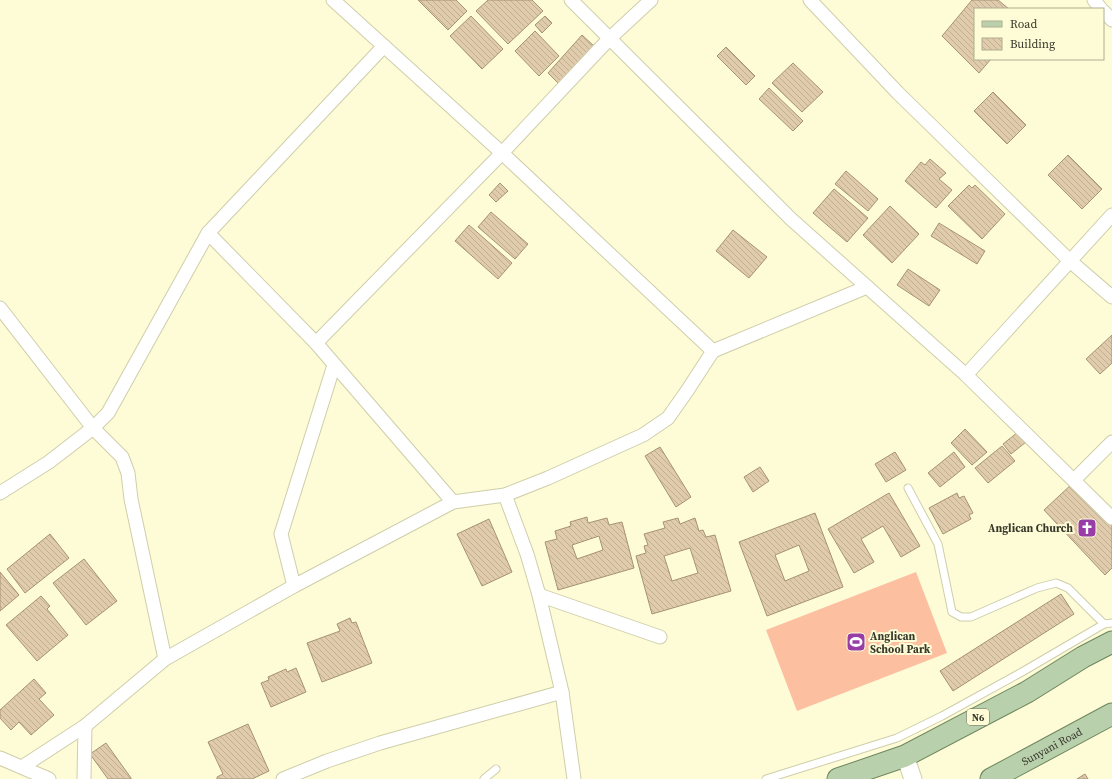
<svg xmlns="http://www.w3.org/2000/svg" width="1112" height="779" viewBox="0 0 1112 779" font-family="'Source Serif 4',serif">
  <defs>
    <pattern id="building-back-hatch" width="6" height="6" patternUnits="userSpaceOnUse"><rect width="6" height="6" fill="#e0cbac"/><path d="M-1 5l2 2M0 0l6 6M5-1l2 2" fill="none" stroke="#c1af94"/></pattern>
  </defs>
  <rect width="100%" height="100%" fill="#fdfcd7"/>
  <path fill="#fcbfa0" d="M916,572l31,81 -150,58 -31,-81z"/>
  <g fill="url(#building-back-hatch)" stroke="#a69274" fill-rule="evenodd">
    <path d="M418,0h38l11,11 -19,19z"/>
    <path d="M488,0h44l11,11 -35,33 -32,-33z"/>
    <path d="M972,0h26l11,9h-34v50h16l-12,14 -37,-37z"/>
    <path d="M471,16l32,33 -21,20 -32,-33z"/>
    <path d="M545,16l7,7 -10,10 -7,-8z"/>
    <path d="M535,31l24,25 -20,20 -24,-25z"/>
    <path d="M582,35l12,11 -35,38 -11,-11z"/>
    <path d="M726,47l29,29 -9,9 -29,-29z"/>
    <path d="M793,63l30,29 -21,20 -30,-29z"/>
    <path d="M769,88l34,33 -10,10 -34,-32z"/>
    <path d="M993,92l33,33 -19,19 -33,-33z"/>
    <path d="M1068,155l34,34 -20,20 -34,-34z"/>
    <path d="M930,159l16,14 -7,6 13,11 -16,18 -31,-27 16,-19 4,3z"/>
    <path d="M846,171l32,28 -10,12 -33,-27z"/>
    <path d="M500,183l8,8 -12,11 -7,-7z"/>
    <path d="M969,185l3,3 3,-3 30,29 -23,25 -34,-33z"/>
    <path d="M834,189l34,29 -21,24 -34,-29z"/>
    <path d="M890,206l29,28 -27,29 -29,-28z"/>
    <path d="M491,212l37,32 -13,15 -37,-32z"/>
    <path d="M939,223l46,28 -8,13 -46,-28z"/>
    <path d="M469,225l43,38 -14,16 -43,-38z"/>
    <path d="M733,230l34,27 -18,21 -33,-27z"/>
    <path d="M908,269l32,21 -11,16 -32,-21z"/>
    <path d="M1112,335v28l-12,11 -14,-15z"/>
    <path d="M965,429l22,23 -15,13 -21,-22z"/>
    <path d="M1018,432l8,10 -15,12 -8,-10z"/>
    <path d="M1002,446l13,15 -27,22 -13,-15z"/>
    <path d="M660,447l31,50 -15,10 -31,-51z"/>
    <path d="M895,452l11,18 -20,12 -11,-18z"/>
    <path d="M954,452l11,15 -25,20 -12,-14z"/>
    <path d="M760,467l9,14 -16,11 -9,-15z"/>
    <path d="M1074,482l38,41v45l-7,7 -61,-65z"/>
    <path d="M889,493l31,53 -19,11 -18,-31 -22,13 13,23 -20,11 -26,-44z"/>
    <path d="M957,493l2,5 5,-2 9,17 -4,2 2,4 -28,15 -14,-26z"/>
    <path d="M815,513l28,74 -76,29 -28,-74zM799,545l10,26 -24,10 -10,-26z"/>
    <path d="M587,517l1,6 19,-5 2,7 13,-3 12,46 -76,22 -13,-48 12,-3 -2,-8 16,-5 -1,-4zM599,536l4,14 -26,9 -5,-14z"/>
    <path d="M678,518l2,6 15,-6 4,13 4,-1 3,7 9,-2 16,56 -79,23 -16,-58 10,-3 -2,-7 4,-1 -4,-11 21,-6 -2,-6zM690,548l8,25 -26,8 -8,-25z"/>
    <path d="M489,519l23,53 -30,14 -25,-52z"/>
    <path d="M50,534l19,24 -44,35 -18,-24z"/>
    <path d="M84,559l33,42 -31,24 -33,-42z"/>
    <path d="M0,572l19,23 -19,16z"/>
    <path d="M1061,594l13,20 -121,77 -13,-20z"/>
    <path d="M41,596l9,10 -3,3 21,26 -31,26 -31,-36z"/>
    <path d="M350,618l2,5 4,-1 16,41 -50,19 -15,-39 33,-12 -3,-7z"/>
    <path d="M296,668l10,24 -35,15 -10,-24 8,-3 -1,-3 18,-8 1,3z"/>
    <path d="M34,679l12,14 -7,6 15,16 -23,20 -12,-13 -8,8 -11,-12v-8z"/>
    <path d="M248,724l21,47 -17,8h-35v-2l6,-3 -15,-32z"/>
    <path d="M106,743l25,35v1h-23l-18,-25z"/>
    <path d="M1085,774l3,5h-11z"/>
  </g>
  <g fill="none" stroke-linecap="round" stroke-linejoin="round">
    <defs>
      <g id="service">
        <path d="M908,488l30,56 14,68 9,5h10l66,-29 19,-5 12,5 36,36 8,-1"/>
        <path d="M484,779l12,-10"/>
        <path d="M766,779l131,-41 45,-22 80,-44 82,-48"/>
      </g>
      <g id="minor">
        <path d="M333,0l169,153 211,198"/>
        <path d="M571,0l220,219 175,156 146,143"/>
        <path d="M810,0l88,93 172,168 42,36"/>
        <path d="M1094,0l7,9"/>
        <path d="M1103,11l9,9"/>
        <path d="M208,233l108,110 137,159"/>
        <path d="M0,308l93,120 29,29 6,16 3,26 34,160"/>
        <path d="M316,343l186,-190 107,-114 42,-39"/>
        <path d="M966,375l146,-160"/>
        <path d="M1074,480l38,-38"/>
        <path d="M0,493l49,-31 44,-34 15,-15 100,-180 176,-187"/>
        <path d="M505,495l22,59 12,41 23,97 12,87"/>
        <path d="M294,586l-13,-52 53,-169"/>
        <path d="M539,595l121,42"/>
        <path d="M0,758l49,21"/>
        <path d="M22,767l63,-41 80,-67 129,-73 159,-84 52,-7 43,-17 95,-43 25,-17 19,-27 26,-40 154,-64"/>
        <path d="M84,779l1,-53"/>
        <path d="M283,779l44,-18 53,-18 182,-51"/>
      </g>
      <path id="tertiary" d="M905,756l8,23"/>
      <g id="primary">
        <path d="M838,779l67,-23 122,-64 56,-35 29,-15"/>
        <path id="s1" d="M991,779l121,-65"/>
      </g>
    </defs>
    <use href="#service" stroke="#cfceaa" stroke-width="9"/>
    <use href="#minor" stroke="#cfceaa" stroke-width="15"/>
    <use href="#tertiary" stroke="#cfceaa" stroke-width="19"/>
    <use href="#primary" stroke="#6e865c" stroke-width="23"/>
    <use href="#service" stroke="#fff" stroke-width="7"/>
    <use href="#minor" stroke="#fff" stroke-width="13"/>
    <use href="#tertiary" stroke="#fff" stroke-width="17"/>
    <use href="#primary" stroke="#b9d0ad" stroke-width="21"/>
  </g>
  <defs>
    <symbol id="church-square" viewBox="-11 -11 22 22"><rect x="-9" y="-9" width="18" height="18" rx="4" fill="#983da8" stroke="#fdfcd7"/><path d="M-1.2-6h2.4v3.5h3.3v2.4h-3.3V6h-2.4V-.1h-3.3v-2.4h3.3Z" fill="#fff"/></symbol>
    <symbol id="stadium-square" viewBox="-11 -11 22 22"><rect x="-9" y="-9" width="18" height="18" rx="4" fill="#983da8" stroke="#fdfcd7"/><path d="M0-5a6.5 5 0 1 0 0 10a6.5 5 0 1 0 0-10ZM-3.5-1.8h7v3.6h-7Z" fill="#fff"/></symbol>
  </defs>
  <g fill-rule="evenodd">
    <use href="#church-square" x="1076" y="517" width="22" height="22"/>
    <use href="#stadium-square" x="845" y="631" width="22" height="22"/>
  </g>
  <g text-anchor="middle" dominant-baseline="central" stroke-width="4" stroke-linejoin="round" paint-order="stroke">
    <rect fill="#fdfcd7" stroke="#73735e" stroke-width="1" x="967" y="709" width="22" height="16" rx="3"/>
    <g font-size="10" font-weight="bold" fill="#38382a">
      <text x="978" y="717">N6</text>
    </g>
    <g font-size="11" font-weight="bold" fill="#38382a" stroke="#fdfcd7" text-anchor="end">
      <text x="1073" y="528">Anglican Church</text>
      <text x="870" y="636" text-anchor="start">Anglican<tspan x="870" dy="13">School Park</tspan></text>
    </g>
    <g font-size="11" fill="#38382a" stroke="#fdfcd7">
      <text stroke="none"><textPath href="#s1" startOffset="69">Sunyani Road</textPath></text>
    </g>
  </g>
  <rect x="974" y="8" width="130" height="52" fill="#fdfcd7" stroke="#aeae92"/>
  <rect x="982" y="21" width="20" height="6" fill="#b9d0ad" stroke="#aeae92"/>
  <text x="1010" y="28" font-size="12" fill="#38382a">Road</text>
  <rect x="982" y="38" width="20" height="12" fill="url(#building-back-hatch)" stroke="#aeae92"/>
  <text x="1010" y="48" font-size="12" fill="#38382a">Building</text>
</svg>
